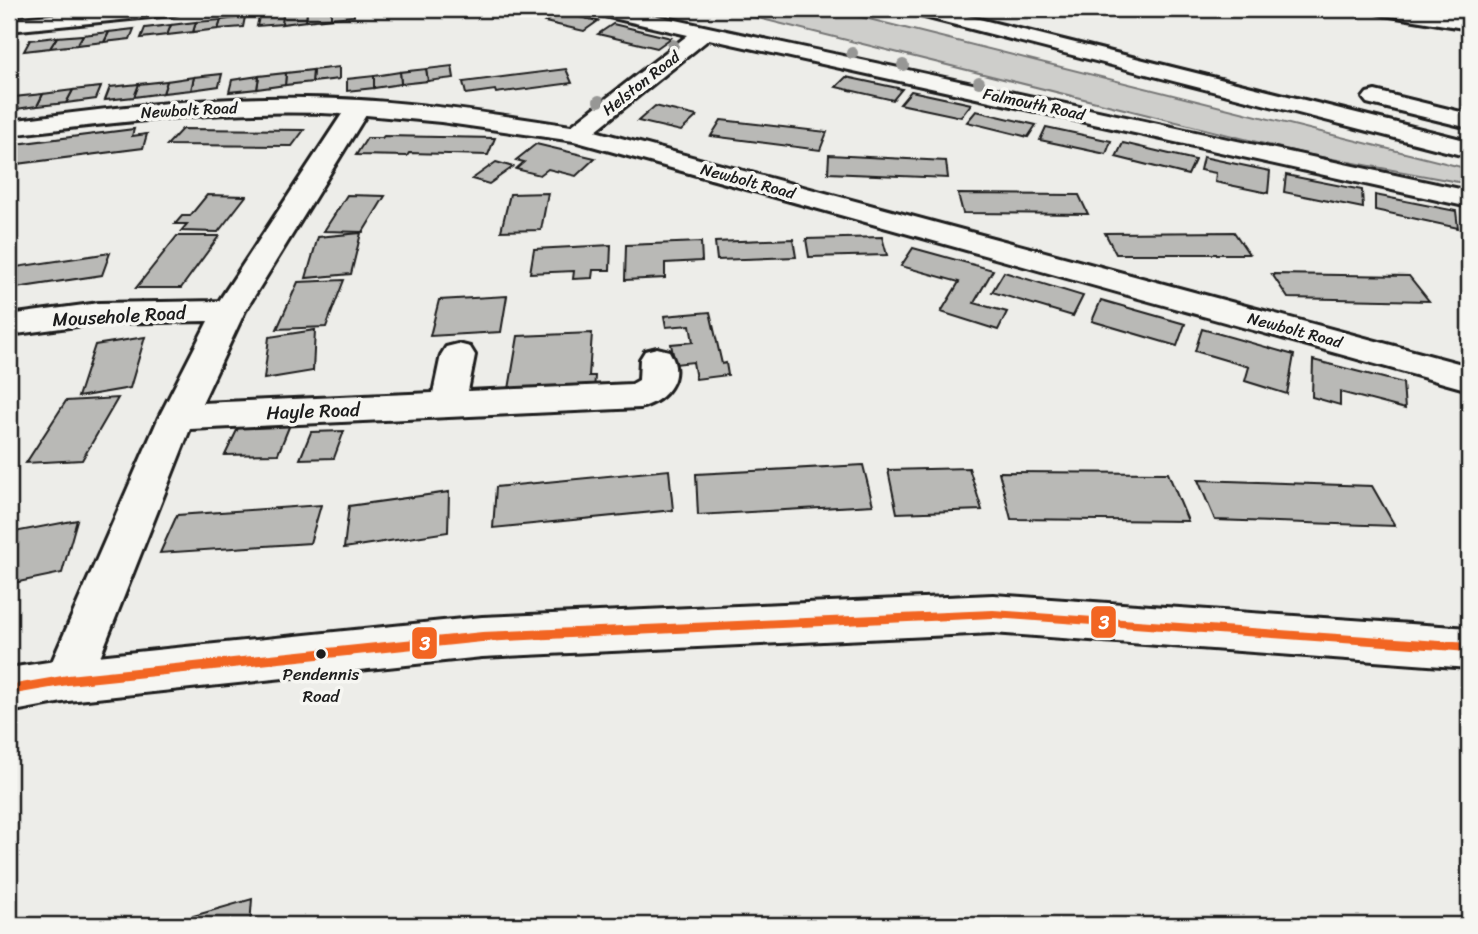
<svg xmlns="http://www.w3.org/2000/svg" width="1478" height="934" viewBox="0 0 1478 934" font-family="Sriracha,sans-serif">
  <rect width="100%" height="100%" fill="#edede9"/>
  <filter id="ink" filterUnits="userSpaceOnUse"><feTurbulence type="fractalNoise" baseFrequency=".0143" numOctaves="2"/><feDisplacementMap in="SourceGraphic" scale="14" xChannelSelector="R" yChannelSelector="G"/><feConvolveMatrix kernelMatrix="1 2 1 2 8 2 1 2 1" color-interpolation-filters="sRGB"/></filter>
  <g filter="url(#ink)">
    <path fill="#cececb" stroke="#757574" stroke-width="2" d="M722,9h107l640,160v15l-164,-30z"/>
    <g fill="#b9b9b6" stroke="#1c1c1c" stroke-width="2">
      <path d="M331,9h23v7l-23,2z"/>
      <path d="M331,9v9l-25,3 1,-10z"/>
      <path d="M497,9h45l5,1 -16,9 -37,-9z"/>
      <path d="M307,11l-1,10 -24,3 1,-10z"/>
      <path d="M560,13l38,8 -14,10 -39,-9z"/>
      <path d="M283,14l-1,10 -25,2 2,-9z"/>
      <path d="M245,17l-2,10 -25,2 3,-9z"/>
      <path d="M221,20l-3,9 -25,3 3,-10z"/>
      <path d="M196,22l-3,10 -26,3 4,-10z"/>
      <path d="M613,24l58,14 -14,10 -59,-14z"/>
      <path d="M171,25l-4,10 -26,3 4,-10z"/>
      <path d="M134,29l-4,10 -26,3 5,-10z"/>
      <path d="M109,32l-5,10 -27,3 6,-10z"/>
      <path d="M83,35l-6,10 -27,3 7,-11z"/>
      <path d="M57,37l-7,11 -26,3 6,-11z"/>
      <path d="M452,66l2,12 -26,3 -2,-12z"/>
      <path d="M339,67v12l-27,3 1,-12z"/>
      <path d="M426,69l2,12 -27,3 -1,-12z"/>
      <path d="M566,69l6,14 -76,10 -1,-3 -29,4 -3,-12z"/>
      <path d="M313,70l-1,12 -27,3 1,-12z"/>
      <path d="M400,72l1,12 -27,4v-12z"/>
      <path d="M286,73l-1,12 -28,4 2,-13z"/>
      <path d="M222,74l-3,12 -28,4 3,-13z"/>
      <path d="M259,76l-2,13 -28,3 3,-12z"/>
      <path d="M374,76v12l-27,3v-12z"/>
      <path d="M194,77l-3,13 -28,3 4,-12z"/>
      <path d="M846,77l56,12 -9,11 -57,-13z"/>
      <path d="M167,81l-4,12 -29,4 5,-13z"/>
      <path d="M139,84l-5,13 -29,3 5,-13z"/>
      <path d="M101,87l-5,12 -30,4 7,-13z"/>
      <path d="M73,90l-7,13 -29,3 6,-12z"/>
      <path d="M911,91l60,13 -10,13 -61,-13z"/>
      <path d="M43,94l-6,12 -28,4 5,-13z"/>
      <path d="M655,106l42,10 -16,15 -43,-10z"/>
      <path d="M976,111l60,14 -8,12 -61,-15z"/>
      <path d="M721,120l106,12 -7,18 -109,-14z"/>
      <path d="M1046,127l65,14 -5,13 -66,-14z"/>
      <path d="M134,129l-2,7 15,-2 -4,14 -134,17v-20z"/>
      <path d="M182,129l122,1 -12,16 -125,-1z"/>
      <path d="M384,136l111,2 -7,17 -79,-2 -2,3 -51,-1 11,-17h15z"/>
      <path d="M1123,143l72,17 -7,15 -72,-18z"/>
      <path d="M536,144l59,14 -19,18 -28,-7 -8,6 -24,-6 8,-7 -8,-2z"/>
      <path d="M829,155l117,6 2,17 -120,-5z"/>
      <path d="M1203,157l67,14 -2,22 -53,-11 1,-9 -16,-3z"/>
      <path d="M496,162l17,5 -24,17 -17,-5z"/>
      <path d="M1286,175l76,15 1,18 -79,-16z"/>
      <path d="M548,193l-7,37 -40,1 9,-37z"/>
      <path d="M958,194l121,1 9,19 -125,-1z"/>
      <path d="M207,195l39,1 -28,36 -37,-1 6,-7h-12l7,-8h8z"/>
      <path d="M347,195l38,1 -22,36 -39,-1z"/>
      <path d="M1375,195l81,16 2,17 -83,-18z"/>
      <path d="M1234,232l15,22h-133l-11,-21z"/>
      <path d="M361,233l-10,41 -45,4 12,-41z"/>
      <path d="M177,236h42l-38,52h-45z"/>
      <path d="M882,237l5,18 -78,2 -3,-18z"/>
      <path d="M793,239l3,18 -79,3 -2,-18z"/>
      <path d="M701,242l1,19 -37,2v15l-40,2 1,-35z"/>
      <path d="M611,245l-1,25h-17l-1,8 -19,1 1,-8 -44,2 4,-24z"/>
      <path d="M913,248l80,22 -19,33 33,9 -9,18 -57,-18 18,-30 -58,-16z"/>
      <path d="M110,253l-8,22 -93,14v-21z"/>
      <path d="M1004,272l79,24 -10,20 -81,-24z"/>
      <path d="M1272,274l137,2 20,25 -141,-3z"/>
      <path d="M344,280l-18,47 -49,2 21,-47z"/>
      <path d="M507,296l-6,36 -71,4 9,-36z"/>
      <path d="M1101,300l84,24 -8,22 -85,-25z"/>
      <path d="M710,312l12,52 4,-1 2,12 -32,4 -3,-17 -18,2 -4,-20 22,-2 -3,-17 -24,2 -2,-11z"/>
      <path d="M1202,329l92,26 -7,39 -42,-13 4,-14 -54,-16z"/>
      <path d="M315,330l-2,41 -49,8 5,-42z"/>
      <path d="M592,333l-3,43h6l-1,15 -86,4 10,-59z"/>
      <path d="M145,337l-15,51 -52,9 17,-52z"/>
      <path d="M1313,360l90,23 2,26 -65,-17v13l-28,-8z"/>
      <path d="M118,398l-36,62 -56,3 40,-62z"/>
      <path d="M291,422l-13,32 -53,1 15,-31z"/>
      <path d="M344,431l-10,27 -34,1 11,-27z"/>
      <path d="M863,465l10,40 -175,10 -2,-41z"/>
      <path d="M969,468l13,42 -85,3 -9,-43z"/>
      <path d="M669,470l4,40 -180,18 3,-41z"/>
      <path d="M999,472l169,1 20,48 -177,-2z"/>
      <path d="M1198,480l174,6 23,40 -180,-6z"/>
      <path d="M449,492l-1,40 -104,16 5,-42z"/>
      <path d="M321,505l-11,38 -150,10 17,-38z"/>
      <path d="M77,520l-15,53 -53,11v-51z"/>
      <path d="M252,899l-2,26h-88z"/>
    </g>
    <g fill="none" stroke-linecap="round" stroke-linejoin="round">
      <defs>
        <g id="street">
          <path d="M112,9h69l-3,4 -7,2 -162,16v-12z"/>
          <path d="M588,9h37l844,182v16l-760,-168 -114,92 874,235v24l-895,-249 -133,-19 -75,-7 -121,196 -43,92 231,-10 8,-38 5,-8 12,-3 12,3 5,8 -7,36 164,-7 7,-4 1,-21 5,-8 12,-3 12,3c17,27 -3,50 -29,57l-450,21 -105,266 -17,6 -17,-6 -7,-15 115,-263 49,-96 -109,2 -90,12v-20l90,-12 120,-2 123,-187c-111,-6 -222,8 -333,21v-14c98,-13 198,-25 297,-23 89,1 177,14 265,28l117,-91 -97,-22z"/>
          <path d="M1374,9h46l49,8v12l-85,-14 -7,-2z"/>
        </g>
        <path id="secondary" d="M993,595l476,33v40l-476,-35 -511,24 -414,44 -59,11v-44l59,-9 414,-42z"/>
        <g id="highway">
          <path d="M906,9h33l530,132v16l-560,-144z"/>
          <path d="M1375,91l94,23v14l-102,-25 -4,-5 4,-5z"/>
        </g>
      </defs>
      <use href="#street" stroke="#1c1c1c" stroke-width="6"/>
      <use href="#secondary" stroke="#1c1c1c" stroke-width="6"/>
      <use href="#highway" stroke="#1c1c1c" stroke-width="6"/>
      <use href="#street" fill="#f6f6f2" fill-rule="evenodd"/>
      <use href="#secondary" fill="#f6f6f2" fill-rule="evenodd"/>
      <use href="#highway" fill="#f6f6f2" fill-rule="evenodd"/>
      <defs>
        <path id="bus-1" d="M993,610l476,33v9l-476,-34 -511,24 -414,43 -59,10v-10l59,-10 414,-43z"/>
      </defs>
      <use href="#bus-1" stroke="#f6f6f2" stroke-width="5"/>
      <use href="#bus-1" fill="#f26522" fill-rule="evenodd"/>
    </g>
    <g fill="#979795">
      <circle cx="673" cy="45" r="6"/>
      <circle cx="852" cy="53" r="6"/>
      <circle cx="903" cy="65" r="6"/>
      <circle cx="979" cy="82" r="6"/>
      <circle cx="599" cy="101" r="6"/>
    </g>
  </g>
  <circle fill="#1c1c1c" stroke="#f6f6f2" stroke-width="2.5" cx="321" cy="654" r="6"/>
  <g text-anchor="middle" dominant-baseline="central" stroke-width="7" stroke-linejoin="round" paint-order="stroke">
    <g font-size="16" fill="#1c1c1c" stroke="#f6f6f2">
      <text transform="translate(641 83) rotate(-38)">Helston Road</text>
      <text transform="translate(1034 104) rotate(12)">Falmouth Road</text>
      <text transform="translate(189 110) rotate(-3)">Newbolt Road</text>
      <text transform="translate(748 181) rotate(15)">Newbolt Road</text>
      <text transform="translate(1295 330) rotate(15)">Newbolt Road</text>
    </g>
    <g font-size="17" fill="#1c1c1c" stroke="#f6f6f2">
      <text x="321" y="674">Pendennis<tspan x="321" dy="22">Road</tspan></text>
    </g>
    <g font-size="19" fill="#1c1c1c" stroke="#f6f6f2">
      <text transform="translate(119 316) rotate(-3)">Mousehole Road</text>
      <text transform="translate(313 411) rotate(-2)">Hayle Road</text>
    </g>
  </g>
  <g stroke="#f6f6f2" stroke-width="2.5">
    <rect x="1090" y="605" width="27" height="34" rx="7" fill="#f26522"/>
    <rect x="411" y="626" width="27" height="34" rx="7" fill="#f26522"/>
  </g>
  <g font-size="19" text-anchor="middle" font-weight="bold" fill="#fff">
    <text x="1104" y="629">3</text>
    <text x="425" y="650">3</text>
  </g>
  <rect width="1478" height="934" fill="none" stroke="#f6f6f2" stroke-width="35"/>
  <rect x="18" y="18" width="1443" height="899" fill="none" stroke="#1c1c1c" stroke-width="2.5" filter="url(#ink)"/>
</svg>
